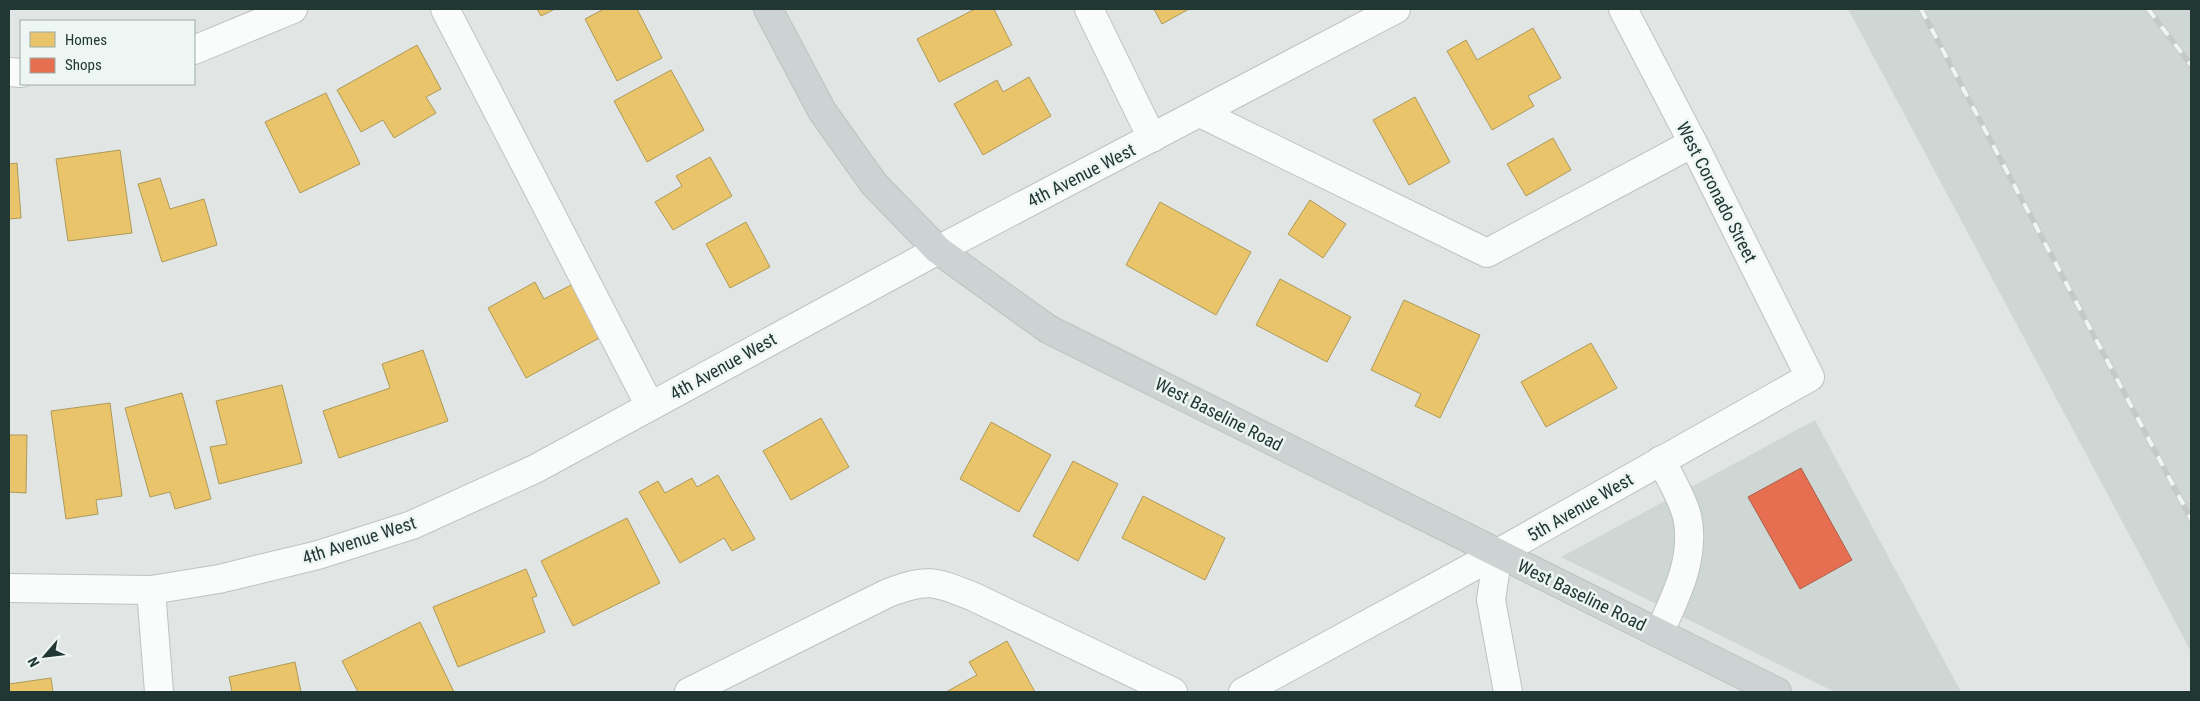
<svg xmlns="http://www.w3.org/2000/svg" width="2200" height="701" viewBox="0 0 2200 701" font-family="'Roboto Condensed',sans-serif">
  <rect width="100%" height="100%" fill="#e1e6e4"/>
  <g fill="#ced7d4">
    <path d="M1848,9h343v643l-52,-99z"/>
    <path d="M1815,420l146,272h-126l-274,-135z"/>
  </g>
  <g fill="#e9c46a" stroke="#ad9a5a">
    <path d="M537,9h18l-14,7z"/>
    <path d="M604,9h33l25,49 -45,23 -32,-62z"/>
    <path d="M975,9h19l18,36 -73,37 -22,-43z"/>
    <path d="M1154,9h35l-27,15z"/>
    <path d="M1533,28l28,50 -33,18 6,10 -42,24 -45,-79 19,-11 11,20z"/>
    <path d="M417,45l24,44 -15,8 10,16 -42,25 -11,-18 -22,12 -24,-42z"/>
    <path d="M671,70l33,60 -57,32 -33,-61z"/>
    <path d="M1029,77l22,39 -68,39 -29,-51 43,-24 6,12z"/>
    <path d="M326,93l34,71 -60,29 -35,-71z"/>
    <path d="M1415,97l35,65 -41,23 -36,-65z"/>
    <path d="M1553,138l18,32 -45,26 -19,-32z"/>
    <path d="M120,150l12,83 -64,8 -12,-82z"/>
    <path d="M710,157l22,39 -59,34 -18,-28 27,-16 -6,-10z"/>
    <path d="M17,163l4,55 -12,1v-55z"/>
    <path d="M160,178l10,31 34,-10 13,46 -55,17 -24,-78z"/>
    <path d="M1310,200l36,24 -23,34 -35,-24z"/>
    <path d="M1160,202l91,50 -35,63 -90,-50z"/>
    <path d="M746,222l24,45 -40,21 -24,-44z"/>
    <path d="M1280,279l71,38 -24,45 -71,-37z"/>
    <path d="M535,282l9,17 31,-16 28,53 -77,42 -38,-70z"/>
    <path d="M1404,300l76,35 -40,83 -25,-12 6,-12 -50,-24z"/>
    <path d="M1591,343l26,45 -71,39 -25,-45z"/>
    <path d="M423,350l25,71 -109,37 -16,-47 67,-23 -8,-24z"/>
    <path d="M282,385l20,78 -83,21 -9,-37 17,-3 -11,-43z"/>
    <path d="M182,393l29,106 -36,10 -5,-17 -20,5 -25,-89z"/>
    <path d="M110,403l12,93 -26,4 2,14 -32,5 -15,-108z"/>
    <path d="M821,418l28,49 -58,33 -28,-49z"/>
    <path d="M991,422l60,33 -32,57 -59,-33z"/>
    <path d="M9,435h18l-1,58 -17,-1z"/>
    <path d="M1073,461l45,23 -40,77 -45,-25z"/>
    <path d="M718,475l37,64 -23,12 -8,-13 -44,25 -41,-71 19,-11 7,12 27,-15 5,9z"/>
    <path d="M1143,496l82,42 -20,42 -83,-42z"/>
    <path d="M627,518l33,65 -87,43 -32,-65z"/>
    <path d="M526,569l11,27 -5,2 13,34 -87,35 -25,-60z"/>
    <path d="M420,622l34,70h-96l-16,-31z"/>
    <path d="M1007,641l28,51h-89l31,-17 -8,-13z"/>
    <path d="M295,662l6,30h-69l-3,-15z"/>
    <path d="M51,678l2,14h-44v-8z"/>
  </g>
  <path fill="#e76f51" stroke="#ab5e48" d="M1801,468l51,92 -52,29 -52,-92z"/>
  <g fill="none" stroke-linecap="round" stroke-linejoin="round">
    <defs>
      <g id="minor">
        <path d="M445,9l205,397"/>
        <path d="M1089,9l63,129"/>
        <path d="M194,50l99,-41"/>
        <path d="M9,72l12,1"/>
        <path d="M1200,113l287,140 206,-110"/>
        <path d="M1498,553l-7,47 17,92"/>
        <path d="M9,588l142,2 68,-11 99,-24 94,-30 123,-56 403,-219 458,-241"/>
        <path d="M151,590l8,102"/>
        <path d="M1659,633c17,-37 37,-75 28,-117 -5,-19 -17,-38 -26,-56"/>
        <path d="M689,692l199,-99c40,-15 46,-12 86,4l199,95"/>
        <path d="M1243,692l255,-139 312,-176 -117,-234 -70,-134"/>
      </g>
      <path id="major" d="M768,9l54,102 52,73 64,66 110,79 729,363"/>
    </defs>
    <use href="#minor" stroke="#bec3c1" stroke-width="30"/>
    <use href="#major" stroke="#bbc3c1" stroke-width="30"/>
    <use href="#minor" stroke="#fafbfb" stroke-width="28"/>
    <use href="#major" stroke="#ccd3d2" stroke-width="28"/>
    <defs>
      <g id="rail">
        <path d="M1921,9l270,510"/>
        <path d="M2148,9l43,56"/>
      </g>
    </defs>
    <use href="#rail" stroke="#c5c9c8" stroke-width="5.5"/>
    <use href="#rail" stroke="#eef6f3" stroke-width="4" stroke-dasharray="11" stroke-linecap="butt"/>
  </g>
  <g text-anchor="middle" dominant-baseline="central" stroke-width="5" stroke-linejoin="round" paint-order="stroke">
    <g font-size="18" fill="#203734" stroke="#eef6f3">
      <text transform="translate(1081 175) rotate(-27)">4th Avenue West</text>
      <text transform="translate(1717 192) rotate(63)">West Coronado Street</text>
      <text transform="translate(723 366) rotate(-29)">4th Avenue West</text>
      <text transform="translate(1219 414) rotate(27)">West Baseline Road</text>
      <text transform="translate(1580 507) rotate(-30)">5th Avenue West</text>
      <text transform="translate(359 540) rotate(-18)">4th Avenue West</text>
      <text transform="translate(1582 595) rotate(26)">West Baseline Road</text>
    </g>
  </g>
  <rect width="2200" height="701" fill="none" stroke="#203734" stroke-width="20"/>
  <rect x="20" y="20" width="175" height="65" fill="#eef6f3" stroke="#9caaa7"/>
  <rect x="30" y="32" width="25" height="15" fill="#e9c46a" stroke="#9caaa7"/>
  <text x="65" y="45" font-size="15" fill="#203734">Homes</text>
  <rect x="30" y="58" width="25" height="15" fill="#e76f51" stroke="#9caaa7"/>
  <text x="65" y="70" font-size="15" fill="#203734">Shops</text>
  <g transform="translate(45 656) rotate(242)" stroke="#eef6f3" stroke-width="4" paint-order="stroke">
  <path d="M0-4L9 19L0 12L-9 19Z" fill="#203734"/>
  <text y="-8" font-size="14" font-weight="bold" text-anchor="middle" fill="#203734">N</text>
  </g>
</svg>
